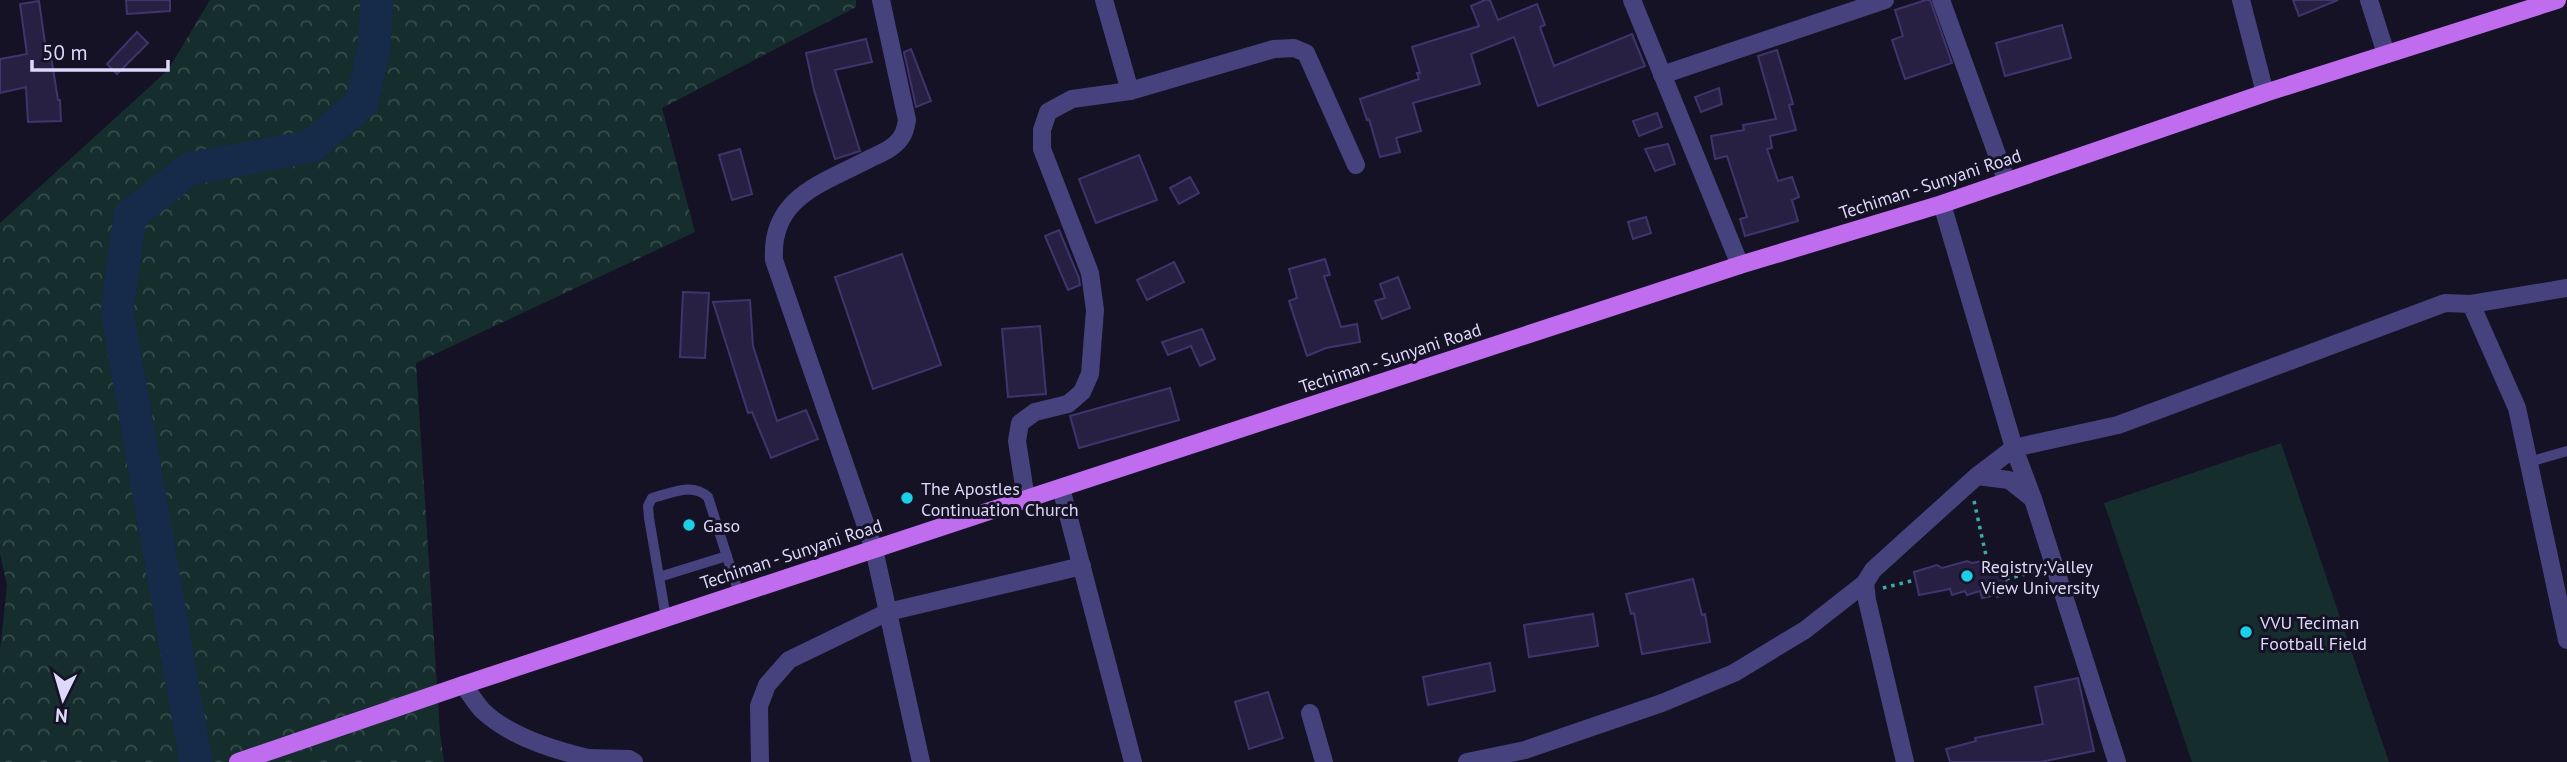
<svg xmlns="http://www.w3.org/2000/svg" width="2567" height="762" viewBox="0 0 2567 762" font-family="'PT Sans',sans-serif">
  <defs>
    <pattern id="forest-crowns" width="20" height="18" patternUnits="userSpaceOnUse" patternTransform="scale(1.75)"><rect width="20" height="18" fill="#152e2d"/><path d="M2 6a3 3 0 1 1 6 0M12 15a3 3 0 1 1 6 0" fill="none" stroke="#374c4c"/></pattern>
  </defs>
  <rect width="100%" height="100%" fill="#151225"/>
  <path fill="url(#forest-crowns)" d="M210,0h646v7l-194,101 33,124 -279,131 24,370 4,29h-444v-111l7,-65 -7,-33v-330l168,-153z"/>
  <path fill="#152e2d" d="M2281,443l108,319h-197l-88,-259z"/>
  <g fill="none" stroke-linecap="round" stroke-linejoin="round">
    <path stroke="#162a4a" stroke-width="33" d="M196,762l-79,-451 13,-95 59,-47 123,-23 50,-44 12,-53 3,-49"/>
  </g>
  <g fill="#272043" stroke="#40346d" stroke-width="2">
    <path d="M126,0h44v11l-43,3z"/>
    <path d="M1485,0h5l8,20 39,-16 8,21 -5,2 14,39 78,-32 13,32 -107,40 -24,-69 -43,17 9,30 -67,19 8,28 -25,7 4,14 -20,5 -11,-38 -2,1 -7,-21 59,-20 -2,-6h3l-8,-26 67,-21 -8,-20z"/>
    <path d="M1926,0h4l22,63 -47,16 -13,-39 11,-4 -8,-26z"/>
    <path d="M2293,0h45l-39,16z"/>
    <path d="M39,1l7,49h4l8,50h2l1,21 -33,1 -2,-35 -26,6v-34l27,-5 -7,-50z"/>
    <path d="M2062,25l9,33 -66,18 -9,-33z"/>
    <path d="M137,32l11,11 -31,31 -10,-10z"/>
    <path d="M866,39l6,23 -37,8 25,81 -25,8 -21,-69 -8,-37z"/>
    <path d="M911,49l20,52 -15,6 -12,-55z"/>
    <path d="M1777,50l16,54 -4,1 7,25 -26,6 2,12 -5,1 11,32 14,-4 7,20 -7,3 6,21 -53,15 -5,-17 7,-2 -20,-61 -12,3 -4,-23 33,-6 -1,-5 33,-6 -18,-63z"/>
    <path d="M1719,88l3,16 -21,8 -6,-15z"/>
    <path d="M1657,113l5,14 -23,9 -6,-15z"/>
    <path d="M1668,144l7,20 -20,7 -10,-22z"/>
    <path d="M740,149l12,45 -20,6 -13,-45z"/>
    <path d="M1139,155l18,45 -61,23 -17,-44z"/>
    <path d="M1190,177l9,16 -20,11 -9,-16z"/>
    <path d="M1646,217l5,16 -18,6 -5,-17z"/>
    <path d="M1059,230l20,48 1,7 -12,5 -23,-54z"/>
    <path d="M902,254l39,111 -68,24 -38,-112z"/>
    <path d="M1325,259l5,16 -6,1 17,51 16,-3 3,18 -34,6 -19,8 -18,-55 8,-3 -8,-29z"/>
    <path d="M1174,262l10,20 -37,18 -10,-20z"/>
    <path d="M1398,277l12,31 -28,11 -7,-18 10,-3 -5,-14z"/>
    <path d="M683,292l26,1 -4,65 -25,-1z"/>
    <path d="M750,300l3,46 24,75 29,-11 12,29 -47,19 -19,-46 -4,1 -35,-111z"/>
    <path d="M1040,326l6,68 -38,3 -6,-68z"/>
    <path d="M1202,329l13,30 -15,7 -9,-20 -23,9 -6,-13z"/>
    <path d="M1170,388l9,32 -100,28 -9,-32z"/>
    <path d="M1987,560l4,12 12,-2 7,23 -13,4 -1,-2 -14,3 -2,-7 -13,4 -2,-4 -13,4 -2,-6 -31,6 -5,-23 23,-7 5,3 25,-7 5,2z"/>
    <path d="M1693,579l9,36 3,-1 5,28 -68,12 -8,-41 -3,1 -5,-20z"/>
    <path d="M1593,614l5,32 -69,11 -5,-32z"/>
    <path d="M1490,663l5,28 -67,14 -5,-28z"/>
    <path d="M2078,678l16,73 -53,11h-91l-4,-13 30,-8 -1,-3 68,-14 -8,-37z"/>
    <path d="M1268,692l15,46 -34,11 -14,-47z"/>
  </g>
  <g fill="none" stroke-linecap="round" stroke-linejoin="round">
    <g stroke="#3daba6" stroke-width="3.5" stroke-dasharray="3.5 5" stroke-linecap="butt">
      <path d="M1974,501l13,59"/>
      <path d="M2006,579l32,-8"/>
      <path d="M1883,588l32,-8"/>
    </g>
    <g stroke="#45427e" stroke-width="10">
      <path d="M2529,462l38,-11"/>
      <path d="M659,577l68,-21"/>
      <path d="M666,618l-17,-100 -1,-12 4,-8c20,-5 40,-16 56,-1l31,97"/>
    </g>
    <g stroke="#45427e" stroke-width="18">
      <path d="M881,0l26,120c-1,5 -2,12 -5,16 -6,11 -20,17 -31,22 -47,25 -101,38 -97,102l100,289 47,213"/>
      <path d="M1104,0l26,91"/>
      <path d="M1632,0l108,265"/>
      <path d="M1941,0l66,182"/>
      <path d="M2241,0l24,93"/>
      <path d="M2369,0l17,54"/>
      <path d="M1662,75l223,-75"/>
      <path d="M2471,304l96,-16"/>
      <path d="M1977,476l32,4 24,19"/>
      <path d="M1061,488l72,274"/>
      <path d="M1026,499l-9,-58 3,-18 15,-11 33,-8 14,-12 8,-18 5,-64 -5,-37 -48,-124v-19l6,-18 24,-13 58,-8 144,-42 20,-1 12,5 50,112"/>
      <path d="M1865,583l2,17 38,162"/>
      <path d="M463,685c7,8 13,19 20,26 26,25 71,39 105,47l1,4"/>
      <path d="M1310,713l14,49"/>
      <path d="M588,758l41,1 5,3"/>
      <path d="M760,762l-1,-56 8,-21 22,-25 99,-48 194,-46"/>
      <path d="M1467,762l58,-12 137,-47 72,-30 71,-43 60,-47 8,-13 32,-29 72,-65 37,-28 -72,-244"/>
      <path d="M2117,762l-84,-263 -19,-51 104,-23 327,-122 26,1 46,104 50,232"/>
    </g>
    <path stroke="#bf6cef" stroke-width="18" d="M238,762l225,-77 563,-186 714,-234 202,-61 323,-111 292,-93"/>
  </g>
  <g fill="#1bcfe6" stroke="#151225" stroke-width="2.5">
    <circle cx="907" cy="498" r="7"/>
    <circle cx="689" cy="525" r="7"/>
    <circle cx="1967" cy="576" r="7"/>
    <circle cx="2246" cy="632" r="7"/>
  </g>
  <g text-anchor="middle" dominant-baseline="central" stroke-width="6" stroke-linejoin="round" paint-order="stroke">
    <g font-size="18" fill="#ded9fb" stroke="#151225">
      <text transform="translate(1930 184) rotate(-18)">Techiman - Sunyani Road</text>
      <text transform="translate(1390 358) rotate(-18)">Techiman - Sunyani Road</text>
      <text transform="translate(791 554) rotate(-18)">Techiman - Sunyani Road</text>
    </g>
    <g font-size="18" fill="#ded9fb" stroke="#151225" text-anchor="start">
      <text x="921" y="488">The Apostles<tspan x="921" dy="21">Continuation Church</tspan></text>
      <text x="703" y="525">Gaso</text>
      <text x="1981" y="566">Registry;Valley<tspan x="1981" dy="21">View University</tspan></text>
      <text x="2260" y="622">VVU Teciman<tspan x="2260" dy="21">Football Field</tspan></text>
    </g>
  </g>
  <g transform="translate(63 699) rotate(185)" stroke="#151225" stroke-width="5" paint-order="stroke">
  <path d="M0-5L12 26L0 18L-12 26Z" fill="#ded9fb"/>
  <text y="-10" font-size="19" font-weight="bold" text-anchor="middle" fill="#ded9fb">N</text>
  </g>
  <path d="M32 60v10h136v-10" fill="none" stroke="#ded9fb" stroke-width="3.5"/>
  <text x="42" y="60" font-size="21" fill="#ded9fb" stroke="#151225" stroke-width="5" paint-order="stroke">50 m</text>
</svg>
